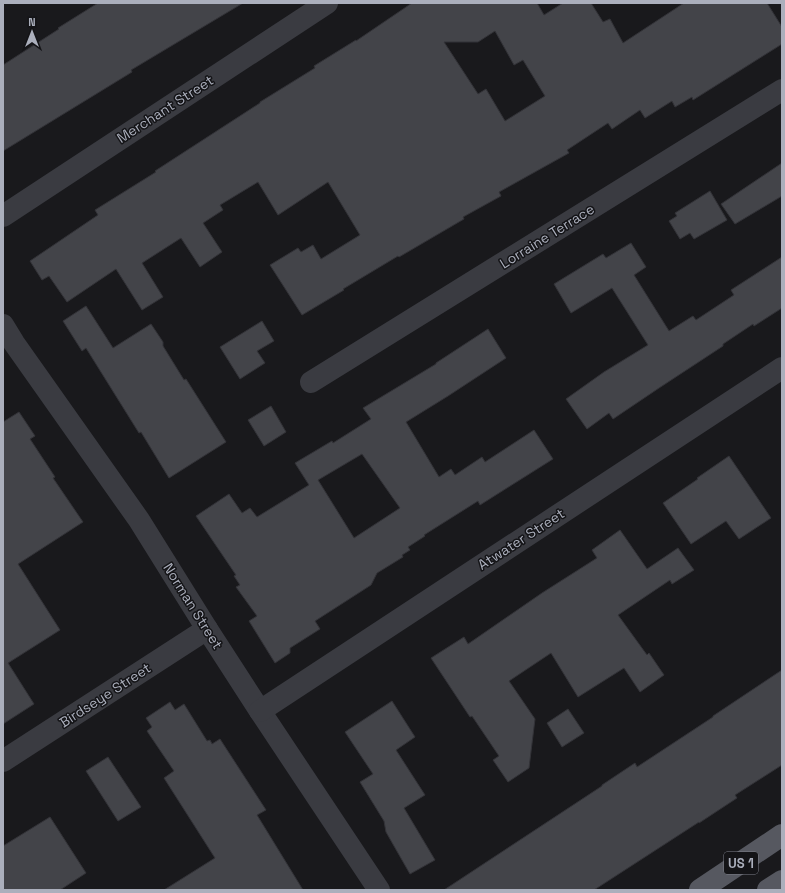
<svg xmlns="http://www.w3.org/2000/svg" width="785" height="893" viewBox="0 0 785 893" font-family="'Space Grotesk',sans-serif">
  <rect width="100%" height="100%" fill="#19191c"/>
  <g fill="#434449" stroke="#333338" fill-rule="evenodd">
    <path d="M98,3h145l-112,67 1,2 -129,79v-86l56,-36 -1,-1z"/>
    <path d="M412,3h125l7,12 19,-12h28l12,19 7,-3 13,24 61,-40h83l15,24v17l-89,56 -1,-3 -17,10 -3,-6 -27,17 -5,-8 -28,19 -4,-6 -41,27 2,3 -70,39 2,4 -38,21 1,2 -65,38 -1,-1 -55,33 1,1 -42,25 -32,-50 28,-17 3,4 12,-7 8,14 39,-24 -32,-53 -50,33 -20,-33 -38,23 3,5 -20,13 19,29 -22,15 -19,-29 -39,25 21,34 -21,13 -26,-41 -49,33 -18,-26 -7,4 -12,-19 68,-46 -3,-5 61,-38 -1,-1 105,-68v-1l55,-34 -1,-2 42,-26v1zM495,31l19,34 9,-5 22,36 -40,25 -19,-32 -8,5 -34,-52h34z"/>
    <path d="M782,163v33l-47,28 -14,-20z"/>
    <path d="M710,191l17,29 -33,19 -4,-6 -10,6 -11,-18 8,-5 -2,-3z"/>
    <path d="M631,243l15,24 -12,8 35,56 24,-15 3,4 38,-25 -3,-5 51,-33v51l-28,18 -1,-2 -30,20v2l-64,42 -46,31 -4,-6 -22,16 -21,-30 38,-27 44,-27 -36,-57 -41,25 -17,-29 49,-30 3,4z"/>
    <path d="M86,306l27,42 38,-24 12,18v4l21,34 2,-1 40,63 -57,36 -28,-46 -2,1 -53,-85 -4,3 -19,-30z"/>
    <path d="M262,321l12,20 -17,10 8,12 -25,16 -20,-32z"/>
    <path d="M488,329l18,29 -58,38 -42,26 33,55 12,-8 4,6 27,-18 3,5 49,-32 19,29 -73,46 -2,-4 -54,34 1,1 -17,11 2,3 -8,5 1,2 -26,16 -6,12 -56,36 5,8 -30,19v5l-15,10 -26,-42 8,-5 -21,-29 4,-2 -6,-9 2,-1 -40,-59 33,-22 13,19 8,-5 7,9 52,-32 -14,-22 37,-22 1,2 38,-24 -8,-11 73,-44v-1zM362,454l38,54 -46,30 -36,-58z"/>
    <path d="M271,406l15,26 -22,14 -16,-26z"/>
    <path d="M19,412l16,24 -5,3 25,38 -2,1 30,44 -65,42 42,66 -52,33 26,41 -31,20v-302z"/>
    <path d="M729,456l42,62 -32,21 -13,-18 -35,23 -28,-41 35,-24 -1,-1z"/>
    <path d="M620,530l27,39 31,-21 16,22 -22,14 -2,-4 -52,35 29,40 2,-2 15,22 -24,17 -16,-24 -46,29 -27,-44 -42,28 26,38 -6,49 -21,14 -15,-22 6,-4 -27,-40 -2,1 -39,-59 33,-21 4,7 74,-51 55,-35 -5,-8z"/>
    <path d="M782,670v95l-47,30 2,3 -38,25v-1l-105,68h-150l158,-104v-1l33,-22 2,4 76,-50v-1z"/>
    <path d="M392,701l23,36 -19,13 29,45 -21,13 31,52 -25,14 -24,-42 -2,-11 -24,-39 13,-8 -28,-42z"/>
    <path d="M170,702l5,8 9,-6 23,37 3,-1 2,4 8,-5 46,71 -9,5 46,75h-139l51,-32 -51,-80 10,-7 -27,-40 5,-4 -6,-9z"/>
    <path d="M568,709l16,24 -22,14 -15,-24z"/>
    <path d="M108,757l33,50 -23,14 -32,-50z"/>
    <path d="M50,817l36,56 -26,17h-57v-44z"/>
  </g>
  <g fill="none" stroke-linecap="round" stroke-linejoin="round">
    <g stroke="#3a3b41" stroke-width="22">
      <path d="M3,216l324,-213"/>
      <path d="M3,325l11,18 125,177 68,109 53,82 119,179"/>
      <path d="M311,382l471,-292"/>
      <path d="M260,711l522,-343"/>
      <path d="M3,761l204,-132"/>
    </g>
    <g stroke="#565860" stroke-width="22">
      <path d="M700,890l82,-55"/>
      <path d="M768,890l14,-9"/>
    </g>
  </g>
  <g text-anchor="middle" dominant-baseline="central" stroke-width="3" stroke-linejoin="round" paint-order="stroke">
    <rect fill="#141417" stroke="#7e808a" stroke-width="1" x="724" y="852" width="34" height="22" rx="3"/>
    <g font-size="13" font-weight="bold" fill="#abafbc">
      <text x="741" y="863">US 1</text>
    </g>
    <g font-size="14" fill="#abafbc" stroke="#141417">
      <text transform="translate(165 109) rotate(-33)">Merchant Street</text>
      <text transform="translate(547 236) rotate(-32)">Lorraine Terrace</text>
      <text transform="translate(521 539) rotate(-33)">Atwater Street</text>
      <text transform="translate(193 606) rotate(58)">Norman Street</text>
      <text transform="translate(105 695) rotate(-33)">Birdseye Street</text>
    </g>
  </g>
  <rect width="785" height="893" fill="none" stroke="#abafbc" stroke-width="8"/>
  <g transform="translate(32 32)" stroke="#141417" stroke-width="3" paint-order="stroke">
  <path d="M0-3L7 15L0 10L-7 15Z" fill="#abafbc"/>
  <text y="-6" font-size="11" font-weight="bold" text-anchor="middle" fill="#abafbc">N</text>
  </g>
</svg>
